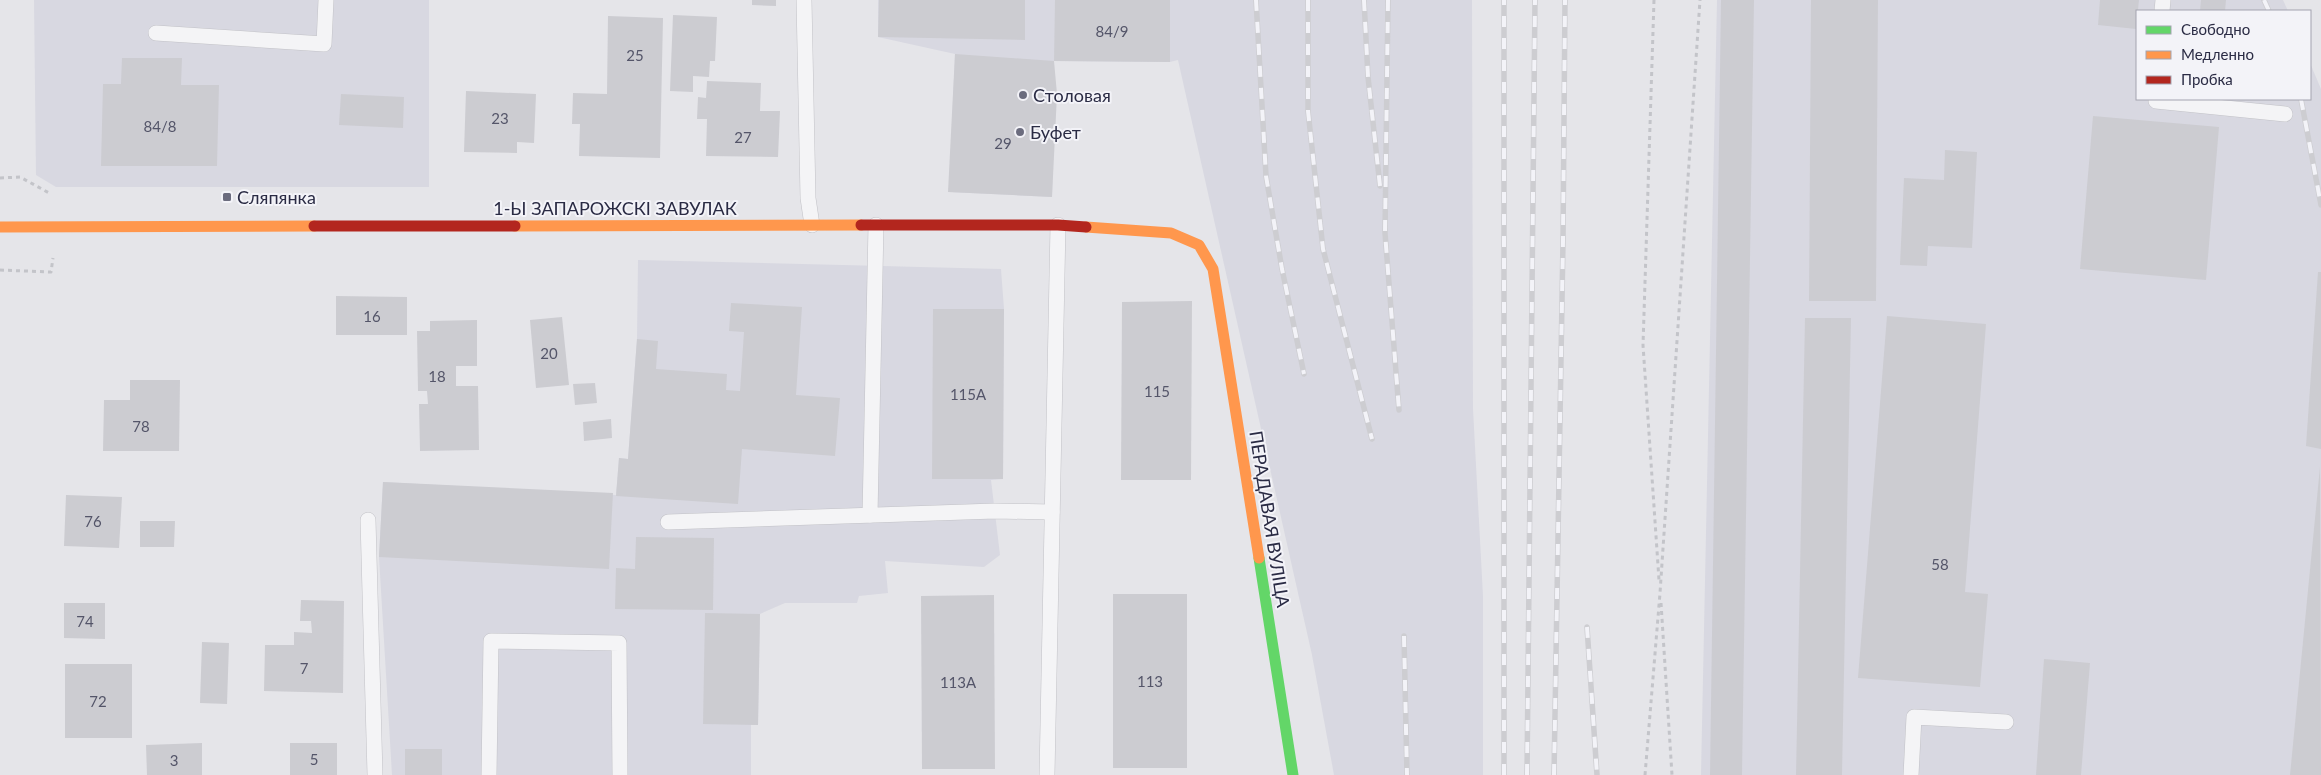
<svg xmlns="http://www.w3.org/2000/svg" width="2321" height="775" viewBox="0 0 2321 775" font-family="Lato,sans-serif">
  <rect width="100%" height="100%" fill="#e5e5e9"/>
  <g fill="#d8d8e1">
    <path d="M34,0h395v187h-373l-20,-12z"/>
    <path d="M878,0h594l1,409 10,187v179h-149l-22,-120 -134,-595 -8,2 -116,-1 -2,136 -103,-5 6,-138 -77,-17z"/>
    <path d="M1717,0h566l5,11h-151v88h173v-36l11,26v686h-620z"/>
    <path d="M638,260l363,9 3,40 -1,170 -12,1 9,75 -16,12 -99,-6 3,32 -29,3 -2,7h-72l-25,11 -2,111h-7v50h-359l-13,-218 4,-75 233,13 3,-37 9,1 9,-120z"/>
  </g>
  <g fill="#ccccd1">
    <path d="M752,0h24v6l-24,-1z"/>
    <path d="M879,0h146v40l-147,-3z"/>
    <path d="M1055,0h115v62l-116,-1z"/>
    <path d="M1721,0h33l-12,775h-32z"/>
    <path d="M1811,0h67l-2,301h-67z"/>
    <path d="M2100,0h39l-3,29 -38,-4z"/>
    <path d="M2201,0h25l-1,11h-25z"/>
    <path d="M673,15l44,2 -2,44h-5l-1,16 -16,-1v16l-23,-1z"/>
    <path d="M608,16l55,2 -3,140 -81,-2 1,-32h-8l1,-31 34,1z"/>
    <path d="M955,54l99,7 3,33 -5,103 -104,-5z"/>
    <path d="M122,58h60l-1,27h38l-2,81h-116l2,-82h18z"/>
    <path d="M707,81l54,2 -1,28h20l-2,46 -72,-1 1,-37h-10l1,-22 8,1z"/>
    <path d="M466,91l70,3 -2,49 -17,-1v11l-53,-1z"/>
    <path d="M341,94l63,3 -1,31 -64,-3z"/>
    <path d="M2093,116l126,11 -13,153 -126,-11z"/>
    <path d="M1945,150l32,2 -5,96 -44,-2 -1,20 -27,-1 4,-87 40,2z"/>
    <path d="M2318,272h3v177l-15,-3z"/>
    <path d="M336,296l71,1v38h-71z"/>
    <path d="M1192,301l-1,179h-70l1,-178z"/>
    <path d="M731,303l71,4 -6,88 44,3 -5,58 -93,-7 -4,55 -122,-8 3,-38 9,1 9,-120 21,2 -2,28 71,5 -1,16 14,1 4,-59 -15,-1z"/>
    <path d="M933,309h71l-1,170h-71z"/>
    <path d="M1887,316l99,8 -21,268 23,2 -8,93 -122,-9z"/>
    <path d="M562,317l7,68 -33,3 -6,-68z"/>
    <path d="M1805,318h46l-9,457h-46z"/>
    <path d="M477,320v46h-21v20h22l1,64 -59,1 -1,-47h9l-1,-13h-9l-1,-60h13v-10z"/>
    <path d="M130,380h50l-1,71h-76l1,-51h26z"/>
    <path d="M595,383l2,20 -22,2 -2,-21z"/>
    <path d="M611,419l1,19 -28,3 -1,-19z"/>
    <path d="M2320,467l1,308h-31z"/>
    <path d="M383,482l230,11 -4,76 -230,-12z"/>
    <path d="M66,495l56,2 -3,51 -55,-2z"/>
    <path d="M140,521h35l-1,26h-34z"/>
    <path d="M636,537l78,1 -1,72 -98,-1 1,-41 19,1z"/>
    <rect x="1113" y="594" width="74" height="174"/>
    <path d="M994,595l1,174h-73l-1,-173z"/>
    <path d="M301,600l43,1 -1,92 -79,-2 1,-46h29v-13l18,1 -1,-12h-11z"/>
    <path d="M64,603h41v36l-41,-1z"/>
    <path d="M705,613l55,1 -2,111 -55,-1z"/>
    <path d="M202,642l27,1 -2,61 -27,-1z"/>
    <path d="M2044,659l46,4 -9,112h-45z"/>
    <rect x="65" y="664" width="67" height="74"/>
    <path d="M202,743v32h-55l-1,-30z"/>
    <rect x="290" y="743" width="47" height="32"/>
    <rect x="405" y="749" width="37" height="26"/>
  </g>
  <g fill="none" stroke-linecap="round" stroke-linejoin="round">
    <defs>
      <g id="lane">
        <path d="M804,0l4,198 4,27"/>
        <path d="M2162,11l1,-11"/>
        <path d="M156,33l168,11 2,-44"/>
        <path d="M2156,99v2l129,13"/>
        <path d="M870,515l6,-290"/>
        <path d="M368,520l7,255"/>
        <path d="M668,522l327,-11 57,1"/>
        <path d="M489,775l2,-134 128,2 1,132"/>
        <path d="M1047,775l11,-550"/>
        <path d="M1911,775l3,-58 92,5"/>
      </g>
    </defs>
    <use href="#lane" stroke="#c2c2c7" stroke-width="16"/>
    <g stroke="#c3c4c9" stroke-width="3" stroke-dasharray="4 4" stroke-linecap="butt">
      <path d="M1654,0l-11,345 16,235"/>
      <path d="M0,178l20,-1 31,17"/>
      <path d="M0,270l51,2 2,-14"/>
      <path d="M1661,603l11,172"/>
      <path d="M1645,775l15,-182 40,-593"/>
    </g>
    <use href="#lane" stroke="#f4f4f6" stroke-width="15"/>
    <path stroke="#63d668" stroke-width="11" d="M1259,558l34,217"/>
    <g stroke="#ff974d" stroke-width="11">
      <path d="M515,226l346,-1"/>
      <path d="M0,227l314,-1"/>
      <path d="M1086,227l85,6 28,12 14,24 46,289"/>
    </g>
    <g stroke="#b3261e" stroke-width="11">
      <path d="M861,225h197l28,2"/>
      <path d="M314,226h201"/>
    </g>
    <defs>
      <g id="rail">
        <path d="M1256,0l10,176 16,93 22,105"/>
        <path d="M1308,0v111l15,138 49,190"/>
        <path d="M1364,0l4,77 12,109"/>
        <path d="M1388,0l-3,233 14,177"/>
        <path d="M2264,0l5,11"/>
        <path d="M2301,99l20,106"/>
        <path d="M1587,627l10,148"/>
        <path d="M1404,636l3,139"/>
        <path d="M1504,775v-775"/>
        <path d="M1527,775l8,-775"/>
        <path d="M1554,775l9,-534 2,-241"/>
      </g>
    </defs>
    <use href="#rail" stroke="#cdcdd1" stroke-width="5.5"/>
    <use href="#rail" stroke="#f3f3f8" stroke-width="4" stroke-dasharray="11" stroke-linecap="butt"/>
  </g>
  <g fill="#6b6c7e" stroke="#f3f3f8" stroke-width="2">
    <circle cx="1023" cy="95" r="5"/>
    <circle cx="1020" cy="132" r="5"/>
    <rect x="222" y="192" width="10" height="10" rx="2.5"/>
  </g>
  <g text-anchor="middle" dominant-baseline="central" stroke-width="4" stroke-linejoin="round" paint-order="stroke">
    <g font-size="15" fill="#545569">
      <text x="1112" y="31">84/9</text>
      <text x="635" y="55">25</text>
      <text x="500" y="118">23</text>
      <text x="160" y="126">84/8</text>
      <text x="743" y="137">27</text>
      <text x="1003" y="143">29</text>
      <text x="372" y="316">16</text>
      <text x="549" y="353">20</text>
      <text x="437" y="376">18</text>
      <text x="1157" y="391">115</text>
      <text x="968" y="394">115А</text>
      <text x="141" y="426">78</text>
      <text x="93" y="521">76</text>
      <text x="1940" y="564">58</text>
      <text x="85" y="621">74</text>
      <text x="304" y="668">7</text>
      <text x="1150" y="681">113</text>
      <text x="958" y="682">113А</text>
      <text x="98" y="701">72</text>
      <text x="314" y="759">5</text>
      <text x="174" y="760">3</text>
    </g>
    <g font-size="18" fill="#2a2b44" stroke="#f3f3f8" text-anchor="start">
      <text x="1033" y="95">Столовая</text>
      <text x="1030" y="132">Буфет</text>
      <text x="237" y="197">Сляпянка</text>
    </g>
    <g font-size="18" fill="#2a2b44" stroke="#f3f3f8">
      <text x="615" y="208">1-Ы ЗАПАРОЖСКІ ЗАВУЛАК</text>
      <text transform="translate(1270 519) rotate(81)">ПЕРАДАВАЯ ВУЛІЦА</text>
    </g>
  </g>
  <rect x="2136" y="10" width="175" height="90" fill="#f3f3f8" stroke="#a3a3b0"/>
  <rect x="2146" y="26" width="25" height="8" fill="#63d668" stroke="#a3a3b0"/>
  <text x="2181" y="35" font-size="15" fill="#2a2b44">Свободно</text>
  <rect x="2146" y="51" width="25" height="8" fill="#ff974d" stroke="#a3a3b0"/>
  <text x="2181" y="60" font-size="15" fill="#2a2b44">Медленно</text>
  <rect x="2146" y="76" width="25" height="8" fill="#b3261e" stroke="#a3a3b0"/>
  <text x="2181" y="85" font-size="15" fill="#2a2b44">Пробка</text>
</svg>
